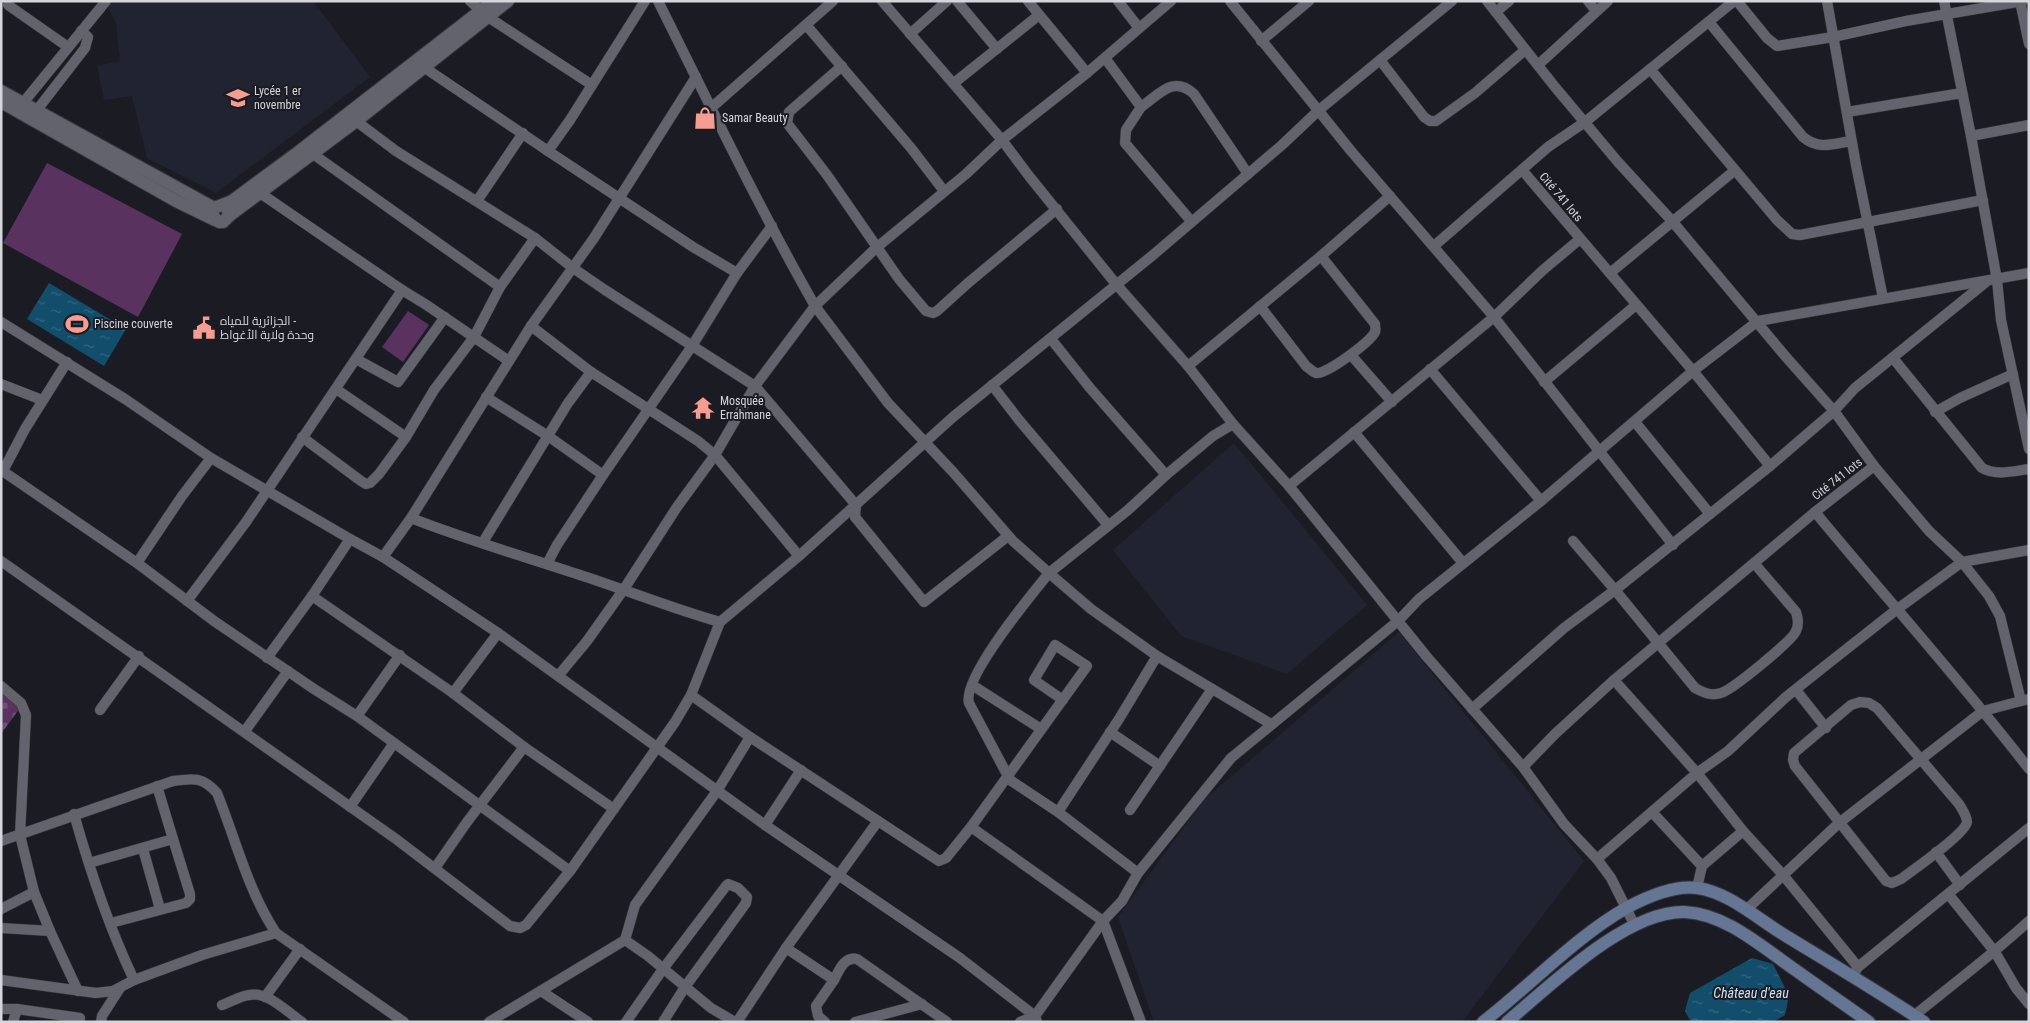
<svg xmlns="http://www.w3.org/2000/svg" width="2030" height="1023" viewBox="0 0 2030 1023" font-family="'Roboto Condensed',Cairo,sans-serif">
  <defs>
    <pattern id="cemetery-stones" width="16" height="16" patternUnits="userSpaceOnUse" patternTransform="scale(1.25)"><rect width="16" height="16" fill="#5a325f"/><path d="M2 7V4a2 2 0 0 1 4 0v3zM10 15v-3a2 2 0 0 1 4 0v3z" fill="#714f75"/></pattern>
    <pattern id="water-ripples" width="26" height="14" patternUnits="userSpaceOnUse" patternTransform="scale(1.25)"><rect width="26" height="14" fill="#124e6c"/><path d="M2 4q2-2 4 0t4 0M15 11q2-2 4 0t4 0" fill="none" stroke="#346780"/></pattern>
  </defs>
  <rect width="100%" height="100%" fill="#1b1c23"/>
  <g fill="#212330">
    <path d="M108,1h205l57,76 -154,116 -69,-35 -15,-62 -28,4 -7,-35 23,-3 -4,-38 -10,-21z"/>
    <path d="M1234,443l133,162 -80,69 -106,-38 -68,-86z"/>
    <path d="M1399,632l185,229 -122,161h-308l-36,-105 86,-117z"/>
  </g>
  <path fill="url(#cemetery-stones)" d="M1,692l19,16 -19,26z"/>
  <g fill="#5a325f">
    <path d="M47,163l135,71 -44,83 -135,-74z"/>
    <path d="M408,311l21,14 -26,37 -21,-15z"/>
  </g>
  <g fill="url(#water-ripples)">
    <path d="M49,283l77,46 -22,37 -77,-47z"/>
    <path d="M1752,958l21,6 16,32 -4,19 -12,7h-82l-6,-11 5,-18z"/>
  </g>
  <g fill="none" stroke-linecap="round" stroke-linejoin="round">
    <defs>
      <g id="minor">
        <path d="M470,1l18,16 104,68"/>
        <path d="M658,1c51,102 100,205 157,305l61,-58 90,-74 36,-34 85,-67 84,-72"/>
        <path d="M882,1l120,139 27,36 87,108 72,82 45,58 56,62 138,171 96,110 41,57 33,35 14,19 24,48"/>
        <path d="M957,1l40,48"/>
        <path d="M1028,1l59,72"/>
        <path d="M1118,1l21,27"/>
        <path d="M1230,1l121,150 143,166 179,228"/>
        <path d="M1487,1l68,86 63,75 54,59 114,136 48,54 40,55 55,65 33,31 27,34 11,20 21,85 8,-2"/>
        <path d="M1588,1l8,10"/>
        <path d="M1737,1l30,37 10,8 56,-9 73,-16 117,-20"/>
        <path d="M1827,1l29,164 27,133"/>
        <path d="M1944,1l27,135 26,144 4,40 28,129"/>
        <path d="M2020,1l9,43"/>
        <path d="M8,5l60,42"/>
        <path d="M1496,12l13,-11"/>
        <path d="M1709,22l94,115c16,13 29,7 48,4"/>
        <path d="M807,26l104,122 33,43"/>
        <path d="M910,34l37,-33"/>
        <path d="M1261,41l48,-40"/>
        <path d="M1105,58l36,49 -15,23 -1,13 66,78"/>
        <path d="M1380,60l44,57 6,4h6l39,-28 50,-43"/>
        <path d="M1538,65l70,-64"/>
        <path d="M842,66l-53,46 -2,11 40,52 72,104 27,32 7,2 4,-2 31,-28 89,-74"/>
        <path d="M425,68l123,83 22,-31 75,-119"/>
        <path d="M1650,69l127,151 15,14 8,1 183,-35"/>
        <path d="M954,83l85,-68"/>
        <path d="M23,103l83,-102"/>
        <path d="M1141,107c19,-13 32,-32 53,-13l54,80"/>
        <path d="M711,108l122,-107"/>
        <path d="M37,110l48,-62 3,-11 -7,-6"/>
        <path d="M1847,112l115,-19"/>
        <path d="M352,118l44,33 139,87 38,30 32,22 150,96 101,119 -1,12 69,85 84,-66"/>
        <path d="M1971,136l58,-11"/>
        <path d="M548,151l145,96 44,26"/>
        <path d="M313,154l187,133"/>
        <path d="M1523,171l170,200 77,95"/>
        <path d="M260,193l142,97"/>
        <path d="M477,201l46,-68"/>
        <path d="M1434,246l114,-99 37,-25 149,-121"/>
        <path d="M1610,273l124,-102"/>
        <path d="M1260,306l46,60c3,2 7,6 10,7 10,2 54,-31 59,-41 1,-3 0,-4 0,-8l-54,-68"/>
        <path d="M1,322l124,77 86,59 139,81 33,18 115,76 60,43 29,-35 37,-52 53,-82 38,-52 40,-69 60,-80 73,97 65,69 60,69 36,32 79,-63 38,-35 47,-39 20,-12"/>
        <path d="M531,326l60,46 107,69 17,14 84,101"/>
        <path d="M1051,339l39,49 76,87"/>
        <path d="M1351,355l41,47"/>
        <path d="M1893,358l89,110c14,8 31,3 47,1"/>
        <path d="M356,359l42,23 47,-65"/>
        <path d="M1188,366l133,-110 69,-60"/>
        <path d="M1430,369l111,132"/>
        <path d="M1544,382l92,-77"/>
        <path d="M1,384l41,16"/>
        <path d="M992,385l27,35 89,105"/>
        <path d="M336,389l70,48"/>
        <path d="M486,397l62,39 55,39 -46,70 -10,19"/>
        <path d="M1935,412l25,-14 53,-24"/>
        <path d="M1635,422l75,92"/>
        <path d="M1354,432l109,131"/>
        <path d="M302,437l59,44 5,3 4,-1 9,-9 27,-37 28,-47 40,-53 26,-50 35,-49"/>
        <path d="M1,470l136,93 77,58 100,68 43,27 213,155"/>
        <path d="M3,471l22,-42 42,-67"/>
        <path d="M603,475l89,-129 45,-73 35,-47"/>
        <path d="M1289,486l205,-169 49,-47 37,-31"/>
        <path d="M1815,512l59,-46"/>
        <path d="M411,518c56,22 115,39 172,58 46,15 91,33 137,46l79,-66 154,-139 200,-162 129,-110 37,-35 133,-109"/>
        <path d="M1573,541l42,49 80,98c9,5 16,8 26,5 11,-3 71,-52 75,-62 3,-6 2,-13 0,-19l-42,-49"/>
        <path d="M483,542l85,-139 23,-31"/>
        <path d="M383,557l28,-39 120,-192 63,-88 102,-161"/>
        <path d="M1,561l395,278 114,87 10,2 6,-3 44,-54 105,-149 16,-27 29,-73"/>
        <path d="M137,563l45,-67 29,-38"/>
        <path d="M312,596l38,-57"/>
        <path d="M187,601l59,-79 156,-232 23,14 84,57"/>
        <path d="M1157,656l114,68"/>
        <path d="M267,658l45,-62 141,97 71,54"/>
        <path d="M558,676l207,149 195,133 75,58 2,6"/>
        <path d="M1614,680l83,93 46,58 40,44 75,92"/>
        <path d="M972,685l69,44"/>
        <path d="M1,686l20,17 5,12 -6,120 14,57 16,39"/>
        <path d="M1796,690l30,38"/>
        <path d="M453,693l45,-60"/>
        <path d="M691,695l59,42 189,124 7,-3 25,-31 116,-161 -32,-21 -21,35 29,20"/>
        <path d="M1860,702l9,1 8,5 82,96c3,5 8,12 8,18 -2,12 -54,48 -66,57l-9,4 -6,-2 -91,-115 -2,-6 1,-7 57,-48z"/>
        <path d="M1472,709l92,-81 51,-38 155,-124 64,-55 21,-23 131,-106"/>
        <path d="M100,710l39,-54"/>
        <path d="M357,716l43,-61"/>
        <path d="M245,731l43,-60"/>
        <path d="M1110,732l50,34"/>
        <path d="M1523,767l32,-33 59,-54 201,-168c71,86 146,169 214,257"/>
        <path d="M157,786l16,53"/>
        <path d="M350,807l44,-64"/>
        <path d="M1130,810l82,-121"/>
        <path d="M1058,812l61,-93 38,-63 -66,-47 -42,-36c-17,21 -87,105 -80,130l41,77 48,32 80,61"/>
        <path d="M1652,812l50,54"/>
        <path d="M74,814c16,57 35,113 60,166"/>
        <path d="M765,825l36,-55"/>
        <path d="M971,827l132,94 -68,95 -15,6"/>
        <path d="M1,841l172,-60c21,-3 30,-4 44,12 19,47 31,98 59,140l128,89"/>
        <path d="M143,849l17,60"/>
        <path d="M1936,852l24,33"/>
        <path d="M1597,859l100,-86 31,-22 58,-54 39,-31 71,-56 66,-48 67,-12"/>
        <path d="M89,863l84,-24 17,55v5l-4,4 -75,20"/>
        <path d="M435,868l32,-46 57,-75 90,62"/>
        <path d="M1697,888l5,-22 41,-35"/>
        <path d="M1949,895l46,57 21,36 13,16"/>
        <path d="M1,909l33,-17"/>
        <path d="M1747,909l92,-86 144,-112 38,-10"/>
        <path d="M1,928l49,3 28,60"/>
        <path d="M625,940l10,-35 82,-114 33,-54"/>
        <path d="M786,948l48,32c5,-9 10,-24 23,-21l90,63"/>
        <path d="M1855,972l3,-5 171,-139"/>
        <path d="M1,980l95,13 17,-2 21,-11 68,-25 74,-22"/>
        <path d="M541,991l47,31"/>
        <path d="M265,997l35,-48"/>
        <path d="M222,1005c9,-3 18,-9 27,-10 19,-4 38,17 53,27"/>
        <path d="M1,1009h16l63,9"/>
        <path d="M1915,1015c38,-31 77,-60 114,-94"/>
        <path d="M13,1022l4,-13"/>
        <path d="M101,1022l1,-6 18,-28"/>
        <path d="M489,1022l136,-82 23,16 63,52 24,14"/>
        <path d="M626,1022l37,-53 63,-83 2,-2 10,4 9,9 -1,6 -61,84 -22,35"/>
        <path d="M737,1022l49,-74 92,-127"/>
        <path d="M825,1022l-7,-6 -2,-10 18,-26"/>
        <path d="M855,1022l67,-18"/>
        <path d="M1141,1022l-38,-101 19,-20 16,-28 93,-115 167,-137 21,-22 122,-98 152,-130 65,-50 271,-48"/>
      </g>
      <g id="tertiary">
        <path d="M1,91l213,117"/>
        <path d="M1,102l175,99 39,19"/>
        <path d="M223,205l4,2 2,9 -6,6h-4l-7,-6 2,-8 18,-7 65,-48 196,-152"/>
        <path d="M229,216l126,-94 153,-121"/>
      </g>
      <g id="secondary">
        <path d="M1483,1022c48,-37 92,-85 145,-115 19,-10 47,-22 69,-19 32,4 62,32 89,48 46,28 93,56 138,86"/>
        <path d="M1507,1022c43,-36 120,-112 178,-110 41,2 77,35 109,57 25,18 50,35 75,53"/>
      </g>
    </defs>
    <use href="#minor" stroke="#38393e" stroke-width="11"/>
    <use href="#tertiary" stroke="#38393e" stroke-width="14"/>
    <use href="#secondary" stroke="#38393e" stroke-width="14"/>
    <use href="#minor" stroke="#62636c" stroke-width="10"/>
    <use href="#tertiary" stroke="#62636c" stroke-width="12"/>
    <use href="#secondary" stroke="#647694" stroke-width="12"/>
  </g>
  <defs>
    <symbol id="school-bare" viewBox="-9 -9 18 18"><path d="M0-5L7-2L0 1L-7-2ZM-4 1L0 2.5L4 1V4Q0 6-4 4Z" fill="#f59d90" stroke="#1b1c23" stroke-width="2.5" paint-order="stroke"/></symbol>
    <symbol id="shop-bare" viewBox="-9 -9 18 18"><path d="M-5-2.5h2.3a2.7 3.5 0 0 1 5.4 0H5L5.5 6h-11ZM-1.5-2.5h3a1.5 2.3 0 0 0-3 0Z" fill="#f59d90" stroke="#1b1c23" stroke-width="2.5" paint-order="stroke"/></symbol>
    <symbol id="stadium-bare" viewBox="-9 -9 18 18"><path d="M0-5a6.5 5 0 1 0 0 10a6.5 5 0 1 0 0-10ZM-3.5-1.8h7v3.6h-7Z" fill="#f59d90" stroke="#1b1c23" stroke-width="2.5" paint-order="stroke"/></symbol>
    <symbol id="civic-bare" viewBox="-9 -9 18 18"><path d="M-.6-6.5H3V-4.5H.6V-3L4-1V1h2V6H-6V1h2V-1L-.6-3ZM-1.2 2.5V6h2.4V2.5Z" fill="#f59d90" stroke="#1b1c23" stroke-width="2.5" paint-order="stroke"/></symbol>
    <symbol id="temple-bare" viewBox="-9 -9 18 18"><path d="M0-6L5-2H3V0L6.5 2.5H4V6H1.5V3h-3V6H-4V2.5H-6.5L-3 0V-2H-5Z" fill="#f59d90" stroke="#1b1c23" stroke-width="2.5" paint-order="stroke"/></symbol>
  </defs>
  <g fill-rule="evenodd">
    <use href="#school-bare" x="222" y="82" width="32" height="32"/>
    <use href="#shop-bare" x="689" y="102" width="32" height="32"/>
    <use href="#stadium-bare" x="61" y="308" width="32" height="32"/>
    <use href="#civic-bare" x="188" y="312" width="32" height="32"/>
    <use href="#temple-bare" x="687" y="392" width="32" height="32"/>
  </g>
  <g text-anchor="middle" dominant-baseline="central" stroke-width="4" stroke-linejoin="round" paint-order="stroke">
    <g font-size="12" fill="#d5d6db" stroke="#1b1c23" text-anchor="start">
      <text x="254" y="91">Lycée 1 er<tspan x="254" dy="14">novembre</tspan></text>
      <text x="722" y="118">Samar Beauty</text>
      <text x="220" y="321">الجزائرية للمياه -<tspan x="220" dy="14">وحدة ولاية الأغواط</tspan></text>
      <text x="94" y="324">Piscine couverte</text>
      <text x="720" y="401">Mosquée<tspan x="720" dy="14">Errahmane</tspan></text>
    </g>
    <g font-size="12" fill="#d5d6db" stroke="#1b1c23">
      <text transform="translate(1561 197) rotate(50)">Cité 741 lots</text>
      <text transform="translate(1837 479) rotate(-38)">Cité 741 lots</text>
    </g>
    <g font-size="14" font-style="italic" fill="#cbe2f1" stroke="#1b1c23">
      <text x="1751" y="993">Château d'eau</text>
    </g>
  </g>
  <rect width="2030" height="1023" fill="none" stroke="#d5d6db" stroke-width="5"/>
</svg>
